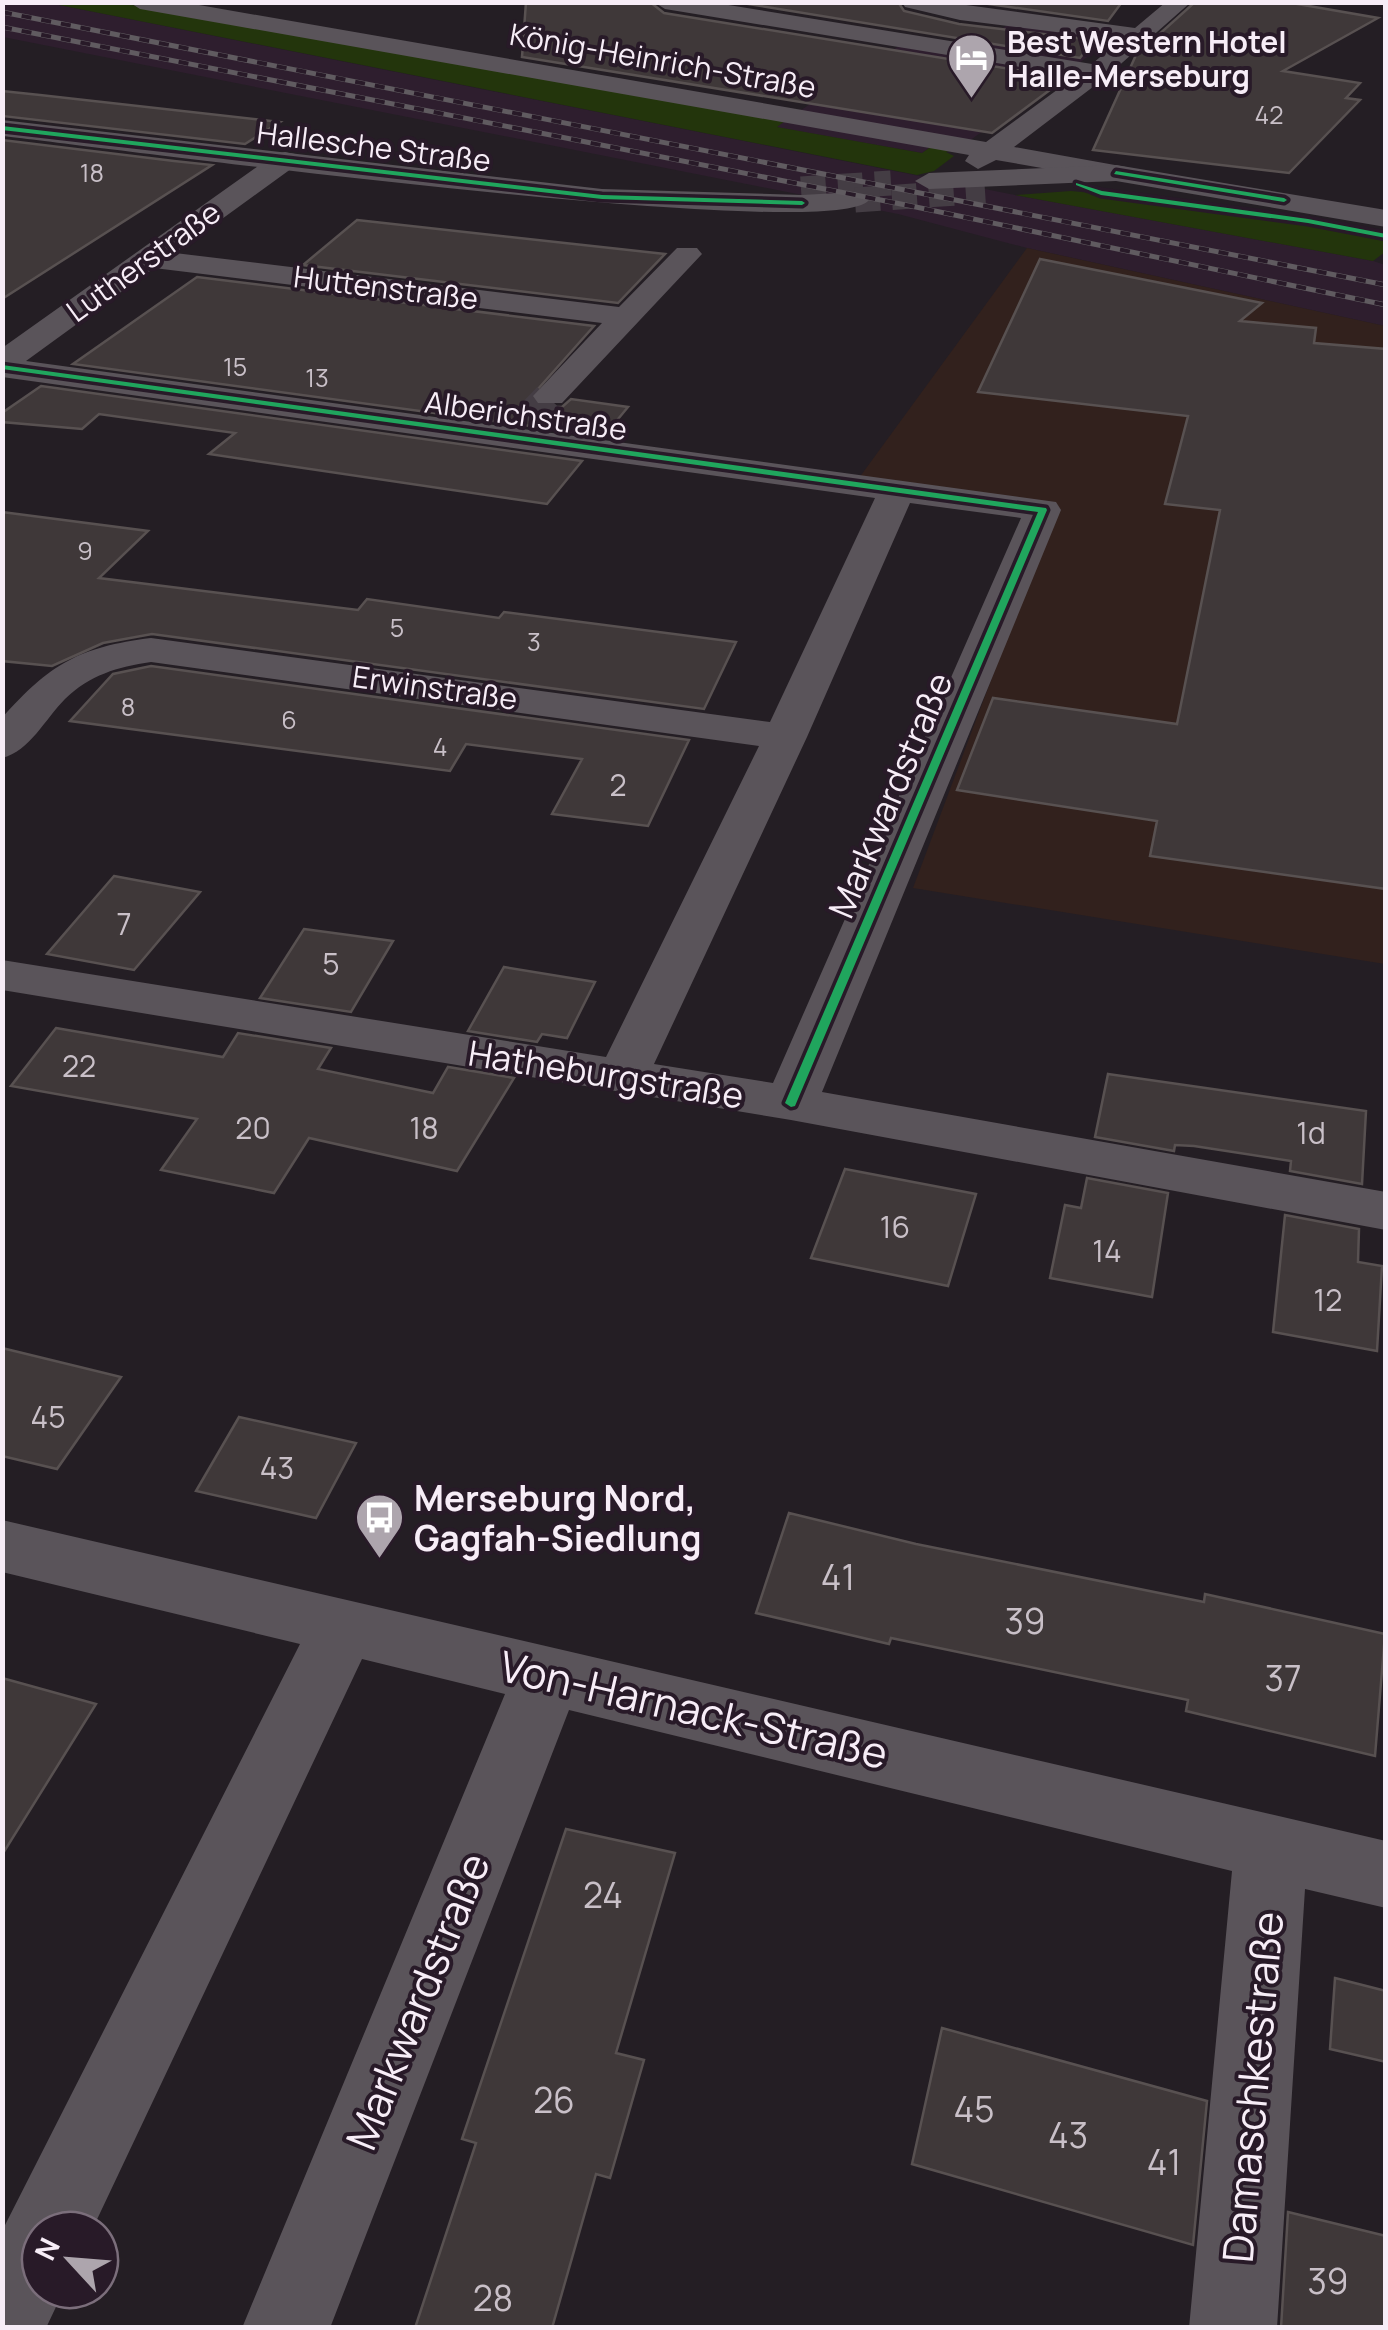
<svg xmlns="http://www.w3.org/2000/svg" width="1388" height="2330" viewBox="0 0 1388 2330" font-family="Manrope,sans-serif">
  <rect width="100%" height="100%" fill="#241e24"/>
  <g fill="#2e1e2e">
    <path d="M2,3h47l966,192 358,66 12,4v61l-358,-78 -129,-34 -895,-177z"/>
    <path d="M1010,23l107,13 -148,105 -37,5 -10,7 -147,-26 124,-81 65,9z"/>
  </g>
  <path fill="#32211d" d="M1027,248l358,78v638l-472,-76 143,-381 -197,-29z"/>
  <g fill="#23350c">
    <path d="M49,3h72l664,118 -8,6 145,26 10,-7 19,4 -5,2 8,4 -20,15 -17,4z"/>
    <path d="M1071,191c106,10 211,27 314,49v12l-12,9 -358,-66z"/>
  </g>
  <g fill="#3f3839" stroke="#585151" stroke-width="2.5">
    <path d="M526,2h124l14,11 402,65 -74,55 -470,-76z"/>
    <path d="M736,2h162l6,9 55,13 135,16 -14,18z"/>
    <path d="M975,2h147l-14,19z"/>
    <path d="M1195,2h91l92,16 -95,53 77,12 -14,15 14,2 -71,73 -196,-23 43,-95z"/>
    <path d="M2,91l38,4 240,27 -35,22 -243,-28z"/>
    <path d="M2,140l172,21 38,4 -210,134z"/>
    <path d="M357,220l308,34 -47,49 -315,-38z"/>
    <path d="M1040,259l222,44 -22,18 76,7 -2,15 72,6v540l-236,-33 7,-35 -200,-31 36,-92 184,26 43,-214 -55,-6 23,-88 -210,-24z"/>
    <path d="M197,277l397,49 -64,72 8,9h24l9,-8 57,8 -24,29 -531,-72z"/>
    <path d="M41,386l541,75 -35,43 -338,-50 26,-21 -136,-19 -17,15 -80,-7v-9z"/>
    <path d="M2,512l146,19 -49,47 259,32 9,-11 132,19 5,-6 232,30 -32,67 -552,-75 -49,9 -51,23 -50,-5z"/>
    <path d="M151,666l538,74 -41,86 -96,-12 30,-55 -116,-15 -16,27 -380,-50 43,-47z"/>
    <path d="M114,876l86,16 -66,78 -87,-16z"/>
    <path d="M304,929l89,12 -42,71 -91,-14z"/>
    <path d="M504,967l91,15 -28,56 -25,-4 -5,8 -69,-11z"/>
    <path d="M56,1028l167,29 15,-24 93,15 -13,21 115,24 15,-26 66,11 -57,93 -148,-33 -35,55 -113,-23 36,-51 -186,-33z"/>
    <path d="M1108,1074l258,37 -4,73 -72,-13 1,-10 -97,-15 -19,-1 -1,6 -79,-14z"/>
    <path d="M845,1169l131,25 -28,92 -137,-28z"/>
    <path d="M1087,1178l81,15 -16,104 -102,-19 15,-73 16,3z"/>
    <path d="M1285,1215l74,14 -1,33 24,4 -5,85 -104,-19z"/>
    <path d="M2,1348l119,29 -64,92 -55,-13z"/>
    <path d="M239,1417l117,26 -40,75 -120,-27z"/>
    <path d="M789,1513l127,31 288,58 1,-8 180,40 -10,122 -189,-45 2,-11 -297,-62 -2,6 -133,-31z"/>
    <path d="M2,1678l94,26 -94,151z"/>
    <path d="M566,1829l109,24 -59,200 28,7 -34,118 -14,-4 -44,154h-137l61,-185 -14,-4z"/>
    <path d="M1335,1978l51,13v71l-56,-13z"/>
    <path d="M942,2028l265,73 -14,144 -281,-81z"/>
    <path d="M1288,2212l98,24v92h-105z"/>
  </g>
  <g fill="none" stroke-linecap="round" stroke-linejoin="round">
    <path stroke="#443d44" stroke-width="31" stroke-dasharray="31 16" stroke-linecap="butt" d="M527,420l23,-24"/>
    <g stroke="#443d44" stroke-width="25" stroke-dasharray="25 12" stroke-linecap="butt">
      <path d="M801,189l90,-6"/>
      <path d="M855,200l130,-9"/>
    </g>
    <g fill="#5a545a" fill-rule="evenodd">
      <path d="M129,2h53l804,140 90,-66 -411,-67 -11,-7h56l382,62 28,-24 -160,-20 -55,-13 -3,-5h42l191,26 31,-26h25l-85,75 -92,70 112,20 4,6 -14,8 -120,-21 -18,9 -13,-8 4,-6 -829,-146z"/>
      <path d="M285,152l10,2 3,6 -3,6 -120,87 444,54 58,-59h20l5,6 -140,149h-24l-5,-7 69,-73 -448,-55 -128,93 1030,141 5,8 -239,582 564,100v38l-595,-110 -789,-130v-30l604,97 153,-311 -608,-84c-34,5 -61,13 -86,37 -20,20 -35,52 -63,59v-40c48,-54 77,-71 149,-80l619,84 105,-224 -873,-121v-29l273,-194zM910,503l111,15 -248,565 -119,-19 153,-327z"/>
      <path d="M2,1520l1384,321v67l-81,-19 -28,439h-88l43,-457 -663,-161 -239,618h-88l263,-634 -143,-35 -270,571h-52v60h24l-18,38h-44v-97l298,-587 -298,-72z"/>
    </g>
    <g fill="#5a545a" fill-rule="evenodd">
      <path d="M2,120l600,69 200,6 53,-3 14,8c-34,46 -767,-53 -867,-64z"/>
      <path d="M1116,165l270,45v17l-270,-46 -187,8 -14,-8 14,-8z"/>
    </g>
    <defs>
      <g id="rail">
        <path d="M2,12l1384,273"/>
        <path d="M2,27l909,179 475,99"/>
      </g>
    </defs>
    <use href="#rail" stroke="#605b60" stroke-width="5"/>
    <use href="#rail" stroke="#281a28" stroke-width="4" stroke-dasharray="10" stroke-linecap="butt"/>
    <defs>
      <g id="cycleway">
        <path d="M2,126l600,69 200,6 3,2 -3,2 -200,-6 -600,-69z"/>
        <path d="M1116,171l168,27 3,2 -3,2 -170,-28z"/>
        <path d="M1076,183l26,8 206,28 78,15v4l-78,-15 -207,-28 -25,-10z"/>
        <path d="M2,365l1044,143 1,2 -252,596 -4,1 -6,-4 253,-591 -1036,-143z"/>
      </g>
    </defs>
    <use href="#cycleway" stroke="#281a28" stroke-width="7"/>
    <use href="#cycleway" fill="#20a55d" fill-rule="evenodd"/>
  </g>
  <defs>
    <symbol id="hotel-pin" viewBox="-11 -11 22 30"><path d="M0 17L-7.5 6A9.5 9.5 0 1 1 7.5 6Z" fill="#ada5ad" stroke="#281a28"/><path d="M-6-4.5h1.5V1H6V5H4.5V3h-9V5H-6ZM-4 0a1.8 1.8 0 1 1 3.6 0ZM.5 0V-2.5h3Q6-2.5 6 0Z" fill="#fff"/></symbol>
    <symbol id="bus-pin" viewBox="-11 -11 22 30"><path d="M0 17L-7.5 6A9.5 9.5 0 1 1 7.5 6Z" fill="#ada5ad" stroke="#281a28"/><path d="M-5-6H5V4H4V6H2V4H-2V6H-4V4H-5ZM-3.5-4V0h7V-4ZM-3.5 1.2v1.5H-2V1.2ZM2 1.2v1.5H3.5V1.2Z" fill="#fff"/></symbol>
  </defs>
  <g fill-rule="evenodd">
    <use href="#hotel-pin" x="944" y="30" width="55" height="75"/>
    <use href="#bus-pin" x="352" y="1490" width="55" height="75"/>
  </g>
  <g text-anchor="middle" dominant-baseline="central" stroke-width="8" stroke-linejoin="round" paint-order="stroke">
    <g font-size="25" fill="#c9c0c8">
      <text x="1269" y="114">42</text>
      <text x="92" y="172">18</text>
      <text x="235" y="366">15</text>
      <text x="317" y="377">13</text>
      <text x="85" y="550">9</text>
      <text x="397" y="627">5</text>
      <text x="534" y="641">3</text>
      <text x="128" y="706">8</text>
      <text x="289" y="719">6</text>
      <text x="440" y="746">4</text>
    </g>
    <g font-size="30" font-weight="bold" fill="#f7edf7" stroke="#281a28" text-anchor="start">
      <text x="1007" y="41">Best Western Hotel<tspan x="1007" dy="34">Halle-Merseburg</tspan></text>
    </g>
    <g font-size="30" fill="#f7edf7" stroke="#281a28">
      <text transform="translate(663 60) rotate(10)">König-Heinrich-Straße</text>
      <text transform="translate(374 146) rotate(7)">Hallesche Straße</text>
      <text transform="translate(143 261) rotate(-36)">Lutherstraße</text>
      <text transform="translate(386 287) rotate(7)">Huttenstraße</text>
      <text transform="translate(526 415) rotate(8)">Alberichstraße</text>
      <text transform="translate(435 687) rotate(8)">Erwinstraße</text>
    </g>
    <g font-size="30" fill="#c9c0c8">
      <text x="618" y="784">2</text>
      <text x="124" y="923">7</text>
      <text x="331" y="963">5</text>
      <text x="79" y="1065">22</text>
      <text x="253" y="1127">20</text>
      <text x="424" y="1127">18</text>
      <text x="1311" y="1132">1d</text>
      <text x="895" y="1226">16</text>
      <text x="1107" y="1250">14</text>
      <text x="1328" y="1299">12</text>
      <text x="48" y="1416">45</text>
      <text x="277" y="1467">43</text>
    </g>
    <g font-size="35" fill="#f7edf7" stroke="#281a28">
      <text transform="translate(890 795) rotate(-67)">Markwardstraße</text>
      <text transform="translate(606 1074) rotate(9)">Hatheburgstraße</text>
    </g>
    <g font-size="35" font-weight="bold" fill="#f7edf7" stroke="#281a28" text-anchor="start">
      <text x="414" y="1498">Merseburg Nord,<tspan x="414" dy="40">Gagfah-Siedlung</tspan></text>
    </g>
    <g font-size="35" fill="#c9c0c8">
      <text x="838" y="1577">41</text>
      <text x="1025" y="1621">39</text>
      <text x="1283" y="1678">37</text>
      <text x="603" y="1895">24</text>
      <text x="554" y="2100">26</text>
      <text x="974" y="2109">45</text>
      <text x="1068" y="2135">43</text>
      <text x="1164" y="2162">41</text>
      <text x="1328" y="2281">39</text>
      <text x="493" y="2298">28</text>
    </g>
    <g font-size="42" fill="#f7edf7" stroke="#281a28">
      <text transform="translate(694 1709) rotate(13)">Von-Harnack-Straße</text>
      <text transform="translate(417 2001) rotate(-68)">Markwardstraße</text>
      <text transform="translate(1252 2087) rotate(-85)">Damaschkestraße</text>
    </g>
  </g>
  <rect width="1388" height="2330" fill="none" stroke="#f7edf7" stroke-width="10"/>
  <g transform="translate(70 2260) rotate(296)"><circle r="48" fill="#281a28" stroke="#7b6e7b" stroke-width="2.5"/>
  <path d="M0-8L18 38L0 25L-18 38Z" fill="#ada5ad"/>
  <text y="-15" font-size="28" font-weight="bold" text-anchor="middle" fill="#f7edf7">N</text>
  </g>
</svg>
